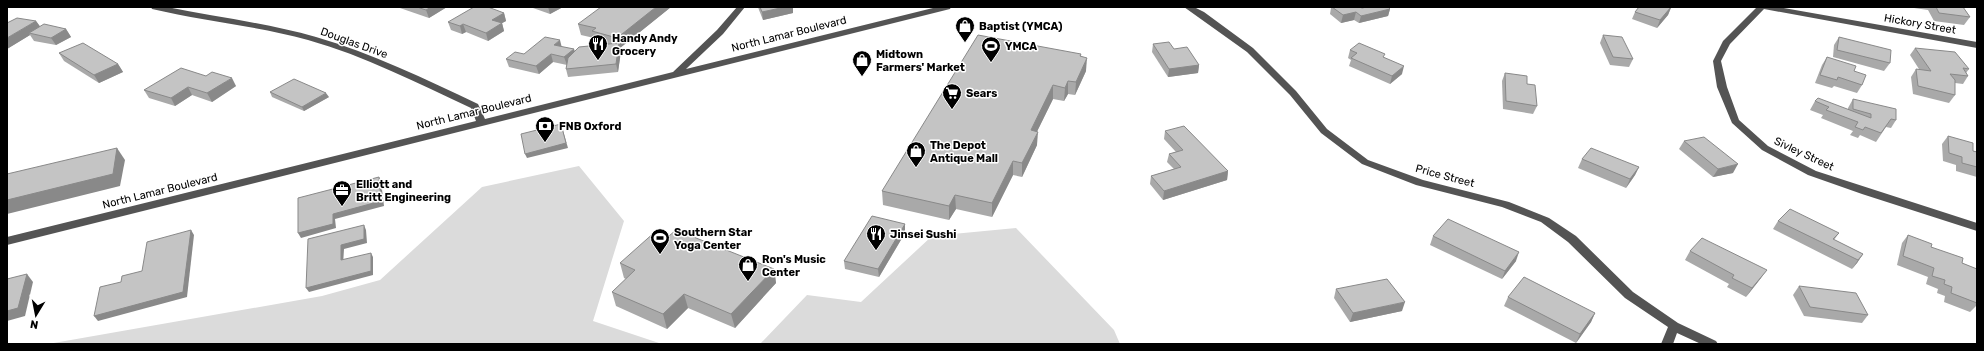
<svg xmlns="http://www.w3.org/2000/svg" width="1984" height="351" viewBox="0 0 1984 351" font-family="Rubik,sans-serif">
  <rect width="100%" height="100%" fill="#fff"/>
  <g fill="#dbdbdb">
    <path d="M579,166l45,55 -31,100 69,23h-614l274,-48 58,-16 102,-93z"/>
    <path d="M1016,228l98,102 6,14h-360l47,-49 54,7 71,-66z"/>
  </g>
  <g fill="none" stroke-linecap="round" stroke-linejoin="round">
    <g fill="#545454" fill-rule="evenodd">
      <path d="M151,7h16c49,10 100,16 149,30 56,16 109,42 162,67l7,15 188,-47 44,-42 20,-23h8l-22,27 -37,35 251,-62h14l-1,2 -943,236v-8l469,-116 -5,-13c-54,-25 -106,-52 -163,-68 -51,-14 -105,-19 -156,-31z"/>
      <path d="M1184,7h10l10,5 49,36 43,43 31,38 41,31 55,20 86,22 40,16 27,18 57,56 45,31 38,18 2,3h-17l-24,-11 -4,11h-12l7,-17 -43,-29 -57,-56 -27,-20 -39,-15 -86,-22 -54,-21 -41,-31 -31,-38 -43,-43z"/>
      <path d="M1757,7h21l199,35v6l-213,-39 -34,35 -9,17 6,26 12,33 29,26 48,25 161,52v8l-115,-37 -54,-19 -46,-25 -30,-27 -15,-36 -4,-26 10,-20z"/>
    </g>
  </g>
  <g fill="#a9a9a9">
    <path d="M397,7h50l-18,11z"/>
    <path d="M533,7h30l-13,7 -17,-6z"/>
    <path d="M671,7l-51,41 1,3 -3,21 -50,5 -2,-8 1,-4 -14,-3 -14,12 -30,-7 -3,-8 18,-5 38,-7 12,2 1,3 30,-8 -10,-2 -1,-4 -13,-3 -3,-11z"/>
    <path d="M758,7h35v6l-30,7 -4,-10z"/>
    <path d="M1329,7h31l2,1 28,1 -2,7 -29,7 -5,-3 -13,3 -11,-9 1,-6z"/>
    <path d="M1639,7h34l-2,1 -3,7 -11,13 -25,-9 3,-7z"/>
    <path d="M1913,7h50l7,10 -6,8 -30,-4 -6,-11 -14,-2z"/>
    <path d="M504,13l2,8 -4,2 2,8 -16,10 -22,-9 -4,2 -11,-4 -3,-8z"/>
    <path d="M36,21l4,6 26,2 5,8 -15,8 -22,-4 -4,-6 -23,14z"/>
    <path d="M1603,35l30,24 -4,8 -19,-2 -10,-22z"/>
    <path d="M1839,37l51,26 -6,8 -51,-14 1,-12z"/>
    <path d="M1153,44l21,5 25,16 -1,8 -30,4 -16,-25z"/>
    <path d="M1915,48l54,21 -3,4 2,3 -5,8 -8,-1v12l-6,8 -36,-9 -2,-17 5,-8h3l-9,-14z"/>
    <path d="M1350,50l35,8 17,16 -12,10 -41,-18 2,-6 -3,-2z"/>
    <path d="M59,53l59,11 5,8 -24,11 -35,-22z"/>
    <path d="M1081,54v3l5,14 -11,24 -7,-1 -4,7 -11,-2 -16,32v14l-15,32 -9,-2 -21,42 -36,-8 -7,11 -66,-15 -1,-14z"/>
    <path d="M1827,57l27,14 8,14 -5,8 -23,-7 -2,2 -17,-5 7,-18z"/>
    <path d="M1505,73l22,11 10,22 -4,8 -30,-5 -1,-28z"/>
    <path d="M206,76l30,10 -24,16 -20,-7 -17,11 -26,-8 -5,-8z"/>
    <path d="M270,92l59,5 -25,14 -32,-14z"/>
    <path d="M1853,99l43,21 -5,8 -5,-1 -10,15 -16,-7 -2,3 -8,-3 3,-4 -32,-13 2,-3 -13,-5 5,-9 33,9v-2z"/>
    <path d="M1165,131l63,40 -1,9 -64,20 -13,-16 1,-8 23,-7 -7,-7 2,-8 7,-2 -12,-13z"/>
    <path d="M1948,136l25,15 4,1v25l-21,-6v-6l-13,-4 -1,-17z"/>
    <path d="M1684,141l49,32 -20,4 -34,-28z"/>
    <path d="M1582,159l57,8 -4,8 -9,13 -48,-20z"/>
    <path d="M1778,221l61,12 -5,7 29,14 -6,9 -5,6 -79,-40z"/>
    <path d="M905,224v9l-26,44 -34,-8 -1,-8z"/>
    <path d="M1908,235l54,28 15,6v38l-1,-1 -6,6 -26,-10 1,-6 -8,-3 1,-4 -12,-5 2,-7 -31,-12 5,-22z"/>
    <path d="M669,236l105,33 2,14 -41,45 -47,-20 -21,21 -51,-23 -4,-14 14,-13 -2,-1 -4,-15z"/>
    <path d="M1433,236l83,25 -14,18 -72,-34z"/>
    <path d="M1690,251l71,27 -15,19 -19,-10 2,-3 -44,-24z"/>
    <path d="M1799,286l69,29 -6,8 -58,-7 -11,-21z"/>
    <path d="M1336,289l66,22 -52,11 -16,-24z"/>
    <path d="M1508,297l87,16 -4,9 -15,21 -72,-37z"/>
  </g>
  <g fill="#898989">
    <path d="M431,7h16l-18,11 -3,-8z"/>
    <path d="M548,7h15l-13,7z"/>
    <path d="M656,7h15l-51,41 1,3 -3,21 -2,-8 3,-21 -2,-5z"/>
    <path d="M785,7h8v6l-30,7 -1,-8z"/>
    <path d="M1671,7l-3,8 -11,13 3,-8z"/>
    <path d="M1390,9l-2,7 -29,7 2,-7z"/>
    <path d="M1356,12l-2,8 -13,3 2,-8z"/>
    <path d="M504,13l2,8 -11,6 -3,-7z"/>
    <path d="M36,21l6,8 -13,4 1,2 -23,14v-11z"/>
    <path d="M502,23l2,8 -16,10 -2,-8z"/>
    <path d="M463,24l3,8 -4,2 -2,-8z"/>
    <path d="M66,29l5,8 -15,8 -5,-7z"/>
    <path d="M560,40l2,8 -8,-3z"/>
    <path d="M574,49l2,8 -9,8 -3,-8z"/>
    <path d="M551,54l2,8 -14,12 -3,-8z"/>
    <path d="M1087,58l-1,13 -11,24 1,-13z"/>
    <path d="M118,64l5,8 -24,11 -5,-8z"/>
    <path d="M1199,65l-1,8 -30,4 1,-8z"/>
    <path d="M1404,66l-2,8 -12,10 2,-8z"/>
    <path d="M232,78l4,8 -24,16 -5,-9z"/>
    <path d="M1068,81v13l-4,7 1,-13z"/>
    <path d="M1053,85v14l-22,45v-14z"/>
    <path d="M188,87l4,8 -17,11 -4,-8z"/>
    <path d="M326,93l3,4 -25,14 -2,-4z"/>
    <path d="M561,124l7,24 -41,10 -2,-4z"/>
    <path d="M1038,132l-1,13 -15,32v-14z"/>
    <path d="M117,148l8,12 -5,26 -113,28v-14z"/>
    <path d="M1013,161v14l-21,42v-14z"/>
    <path d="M1738,164l-5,9 -20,4 5,-8z"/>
    <path d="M1639,167l-4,8 -9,13 4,-9z"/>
    <path d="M1228,171l-1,9 -64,20 1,-9z"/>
    <path d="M379,177l2,4 3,25 -49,13 1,9 -35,10 -3,-5 35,-19z"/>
    <path d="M955,195l1,14 -7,11v-14z"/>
    <path d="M905,224v9l-26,44 -1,-8z"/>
    <path d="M364,225l2,5 1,13 -23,6 -1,16 -2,-5v-15z"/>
    <path d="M191,230l3,5 -7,62 -89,24 -4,-5z"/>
    <path d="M1519,252l-3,9 -14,18 3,-8z"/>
    <path d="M371,253l2,4v18l-64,17 -3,-4z"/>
    <path d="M1863,254l-6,9 -5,6 6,-9z"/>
    <path d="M774,269l2,14 -41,45 -4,-14z"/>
    <path d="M1767,270l-6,8 -15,19 6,-9z"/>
    <path d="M27,274l6,8 -8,34 -18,5v-10z"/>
    <path d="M684,294l4,14 -21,21 -4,-15z"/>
    <path d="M1405,302l-3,9 -52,11 3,-9z"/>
    <path d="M1595,313l-4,9 -15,21 4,-9z"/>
  </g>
  <g fill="#c4c4c4" stroke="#898989">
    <path d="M417,7h14l-5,3z"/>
    <path d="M474,7h14l16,6 -12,7 10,3 -16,10 -23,-9 -3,2 -12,-4z"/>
    <path d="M601,7h55l-39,31 -25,-7 4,-3 -18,-4z"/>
    <path d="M760,7h25l-23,5z"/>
    <path d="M1332,7h28l2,1 5,-1h21l2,2 -29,7 -5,-4 -13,3z"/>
    <path d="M1639,7h32l-11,13 -25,-8z"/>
    <path d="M1936,7h27l7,10 -31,-4z"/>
    <path d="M17,18l19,3 -29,17v-15z"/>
    <path d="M44,24l22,5 -15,9 -22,-5z"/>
    <path d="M978,35l103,19 -1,2 7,2 -11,24 -8,-1 -3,7 -12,-3 -22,45 7,2 -16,31 -9,-2 -21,42 -37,-8 -6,11 -67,-15z"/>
    <path d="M1603,35l19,2 11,22 -20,-2z"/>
    <path d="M545,37l15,3 -6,5 20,4 -10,8 -13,-3 -15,12 -30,-7 9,-7 9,2z"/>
    <path d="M1839,37l52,13 -1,13 -53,-13z"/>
    <path d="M1169,42l5,7 13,-2 12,18 -30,4 -16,-25z"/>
    <path d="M83,43l35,21 -24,11 -35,-22z"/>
    <path d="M619,43l-3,21 -50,5 2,-11 11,-11z"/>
    <path d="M1359,43l26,11 -2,3 21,9 -12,10 -41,-18 6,-5 -7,-3z"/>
    <path d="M1915,48l40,4 14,17 -6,-1 5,8 -18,-2 5,6v15l-37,-9 -2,-17 15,2z"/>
    <path d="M1827,57l29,9 -2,5 12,4 -4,10 -24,-8 -1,3 -17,-5z"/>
    <path d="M181,68l25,8 6,-4 20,6 -25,15 -19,-6 -17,11 -27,-8z"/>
    <path d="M1505,73l22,3v8l8,1 2,21 -31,-5z"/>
    <path d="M294,79l32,14 -24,14 -32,-15z"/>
    <path d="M1818,98l53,20v-4l-18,-5v-10l43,10v11l-5,-1 -10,14 -16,-6 -2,3 -8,-3 3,-5 -32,-12 3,-3 -14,-6z"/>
    <path d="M561,124l5,19 -41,11 -4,-20z"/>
    <path d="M1184,126l44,45 -64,20 -13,-15 30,-9 -12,-13 14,-4 -18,-19z"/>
    <path d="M1948,136l25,7v8l4,1v15l-15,-4v-6l-13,-4z"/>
    <path d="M1704,137l34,27 -20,5 -34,-28z"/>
    <path d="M117,148l-4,26 -106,26v-26z"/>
    <path d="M1591,148l48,19 -9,12 -48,-20z"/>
    <path d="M379,177l2,24 -48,13v10l-35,9v-35z"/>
    <path d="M1790,209l49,24 -6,6 30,15 -5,6 -80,-39z"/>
    <path d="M872,216l33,8 -27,45 -34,-8z"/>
    <path d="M1448,219l71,33 -14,19 -72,-35z"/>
    <path d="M364,225v14l-23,6v15l30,-7v18l-65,17 2,-49z"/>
    <path d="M191,230l-8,62 -89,24 6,-29 21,-5 1,-6 20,-5 5,-29z"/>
    <path d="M676,230l98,39 -43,45 -47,-20 -21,20 -51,-22 23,-22 -15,-7 36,-32 13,5z"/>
    <path d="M1908,235l24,9 -1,3 32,11 -1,5 15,6v34l-26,-10 1,-6 -8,-3 1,-4 -13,-4 2,-8 -31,-12z"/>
    <path d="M1702,238l65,32 -15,18 -20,-10 2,-3 -44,-24z"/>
    <path d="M27,274l-9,34 -11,3v-32z"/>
    <path d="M1524,277l71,36 -15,21 -72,-37z"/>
    <path d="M1387,279l18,23 -52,11 -17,-24z"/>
    <path d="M1799,286l57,7 12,22 -58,-8z"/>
  </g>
  <defs>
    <symbol id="shop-pin" viewBox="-11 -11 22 30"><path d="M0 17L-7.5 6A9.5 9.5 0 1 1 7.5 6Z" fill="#000" stroke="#fff"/><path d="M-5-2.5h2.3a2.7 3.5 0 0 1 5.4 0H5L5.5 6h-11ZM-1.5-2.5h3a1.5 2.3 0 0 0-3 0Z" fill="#fff"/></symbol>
    <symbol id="restaurant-pin" viewBox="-11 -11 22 30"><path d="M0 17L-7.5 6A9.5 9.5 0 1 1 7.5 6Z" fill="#000" stroke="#fff"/><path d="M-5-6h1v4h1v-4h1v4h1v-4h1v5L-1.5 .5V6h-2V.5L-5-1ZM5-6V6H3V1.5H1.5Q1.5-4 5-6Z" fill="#fff"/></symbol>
    <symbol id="stadium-pin" viewBox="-11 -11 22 30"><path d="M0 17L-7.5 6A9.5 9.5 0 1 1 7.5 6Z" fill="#000" stroke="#fff"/><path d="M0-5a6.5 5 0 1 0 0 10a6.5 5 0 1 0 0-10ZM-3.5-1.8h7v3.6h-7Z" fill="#fff"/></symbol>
    <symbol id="supermarket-pin" viewBox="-11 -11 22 30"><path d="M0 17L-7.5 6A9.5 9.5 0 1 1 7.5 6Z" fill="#000" stroke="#fff"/><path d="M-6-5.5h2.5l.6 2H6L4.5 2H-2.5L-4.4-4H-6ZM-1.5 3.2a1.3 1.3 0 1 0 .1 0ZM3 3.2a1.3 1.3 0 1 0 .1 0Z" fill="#fff"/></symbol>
    <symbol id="bank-pin" viewBox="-11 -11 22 30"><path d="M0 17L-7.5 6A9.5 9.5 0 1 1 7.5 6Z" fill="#000" stroke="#fff"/><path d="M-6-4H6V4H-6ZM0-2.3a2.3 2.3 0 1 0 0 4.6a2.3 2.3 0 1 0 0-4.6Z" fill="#fff"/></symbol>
    <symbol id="office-pin" viewBox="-11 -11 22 30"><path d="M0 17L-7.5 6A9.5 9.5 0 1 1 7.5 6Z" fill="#000" stroke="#fff"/><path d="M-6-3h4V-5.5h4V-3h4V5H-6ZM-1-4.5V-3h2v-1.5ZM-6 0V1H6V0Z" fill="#fff"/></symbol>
  </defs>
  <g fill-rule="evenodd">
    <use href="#shop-pin" x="954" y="15" width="22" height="30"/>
    <use href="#restaurant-pin" x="587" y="33" width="22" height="30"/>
    <use href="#stadium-pin" x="980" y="35" width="22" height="30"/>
    <use href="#shop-pin" x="851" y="49" width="22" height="30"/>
    <use href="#supermarket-pin" x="941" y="82" width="22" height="30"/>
    <use href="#bank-pin" x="534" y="115" width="22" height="30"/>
    <use href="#shop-pin" x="905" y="140" width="22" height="30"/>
    <use href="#office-pin" x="331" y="179" width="22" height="30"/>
    <use href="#restaurant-pin" x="865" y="223" width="22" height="30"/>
    <use href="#stadium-pin" x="649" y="227" width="22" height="30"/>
    <use href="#shop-pin" x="737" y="254" width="22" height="30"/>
  </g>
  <g text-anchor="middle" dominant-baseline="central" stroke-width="3" stroke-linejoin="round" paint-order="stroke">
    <g font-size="11" fill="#000" stroke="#fff">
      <text transform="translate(1920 24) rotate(10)">Hickory Street</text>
      <text transform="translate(789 34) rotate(-14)">North Lamar Boulevard</text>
      <text transform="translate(354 43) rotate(20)">Douglas Drive</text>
      <text transform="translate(474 112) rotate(-14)">North Lamar Boulevard</text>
      <text transform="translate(1804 154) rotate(25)">Sivley Street</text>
      <text transform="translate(1445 176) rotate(15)">Price Street</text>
      <text transform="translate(160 191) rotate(-14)">North Lamar Boulevard</text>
    </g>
    <g font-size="11" font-weight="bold" fill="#000" stroke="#fff" text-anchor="start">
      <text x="979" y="26">Baptist (YMCA)</text>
      <text x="612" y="38">Handy Andy<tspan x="612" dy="13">Grocery</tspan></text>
      <text x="1005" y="46">YMCA</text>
      <text x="876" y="54">Midtown<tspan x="876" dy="13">Farmers' Market</tspan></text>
      <text x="966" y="93">Sears</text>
      <text x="559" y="126">FNB Oxford</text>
      <text x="930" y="145">The Depot<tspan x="930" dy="13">Antique Mall</tspan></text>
      <text x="356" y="184">Elliott and<tspan x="356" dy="13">Britt Engineering</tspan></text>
      <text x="674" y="232">Southern Star<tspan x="674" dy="13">Yoga Center</tspan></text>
      <text x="890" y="234">Jinsei Sushi</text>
      <text x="762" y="259">Ron's Music<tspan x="762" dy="13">Center</tspan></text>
    </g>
  </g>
  <rect width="1984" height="351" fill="none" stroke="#000000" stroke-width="16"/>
  <g transform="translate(36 315) rotate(190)" stroke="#ffffff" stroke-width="3" paint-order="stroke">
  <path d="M0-3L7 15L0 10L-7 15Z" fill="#000000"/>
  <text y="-6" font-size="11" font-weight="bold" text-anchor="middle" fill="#000000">N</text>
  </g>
</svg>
